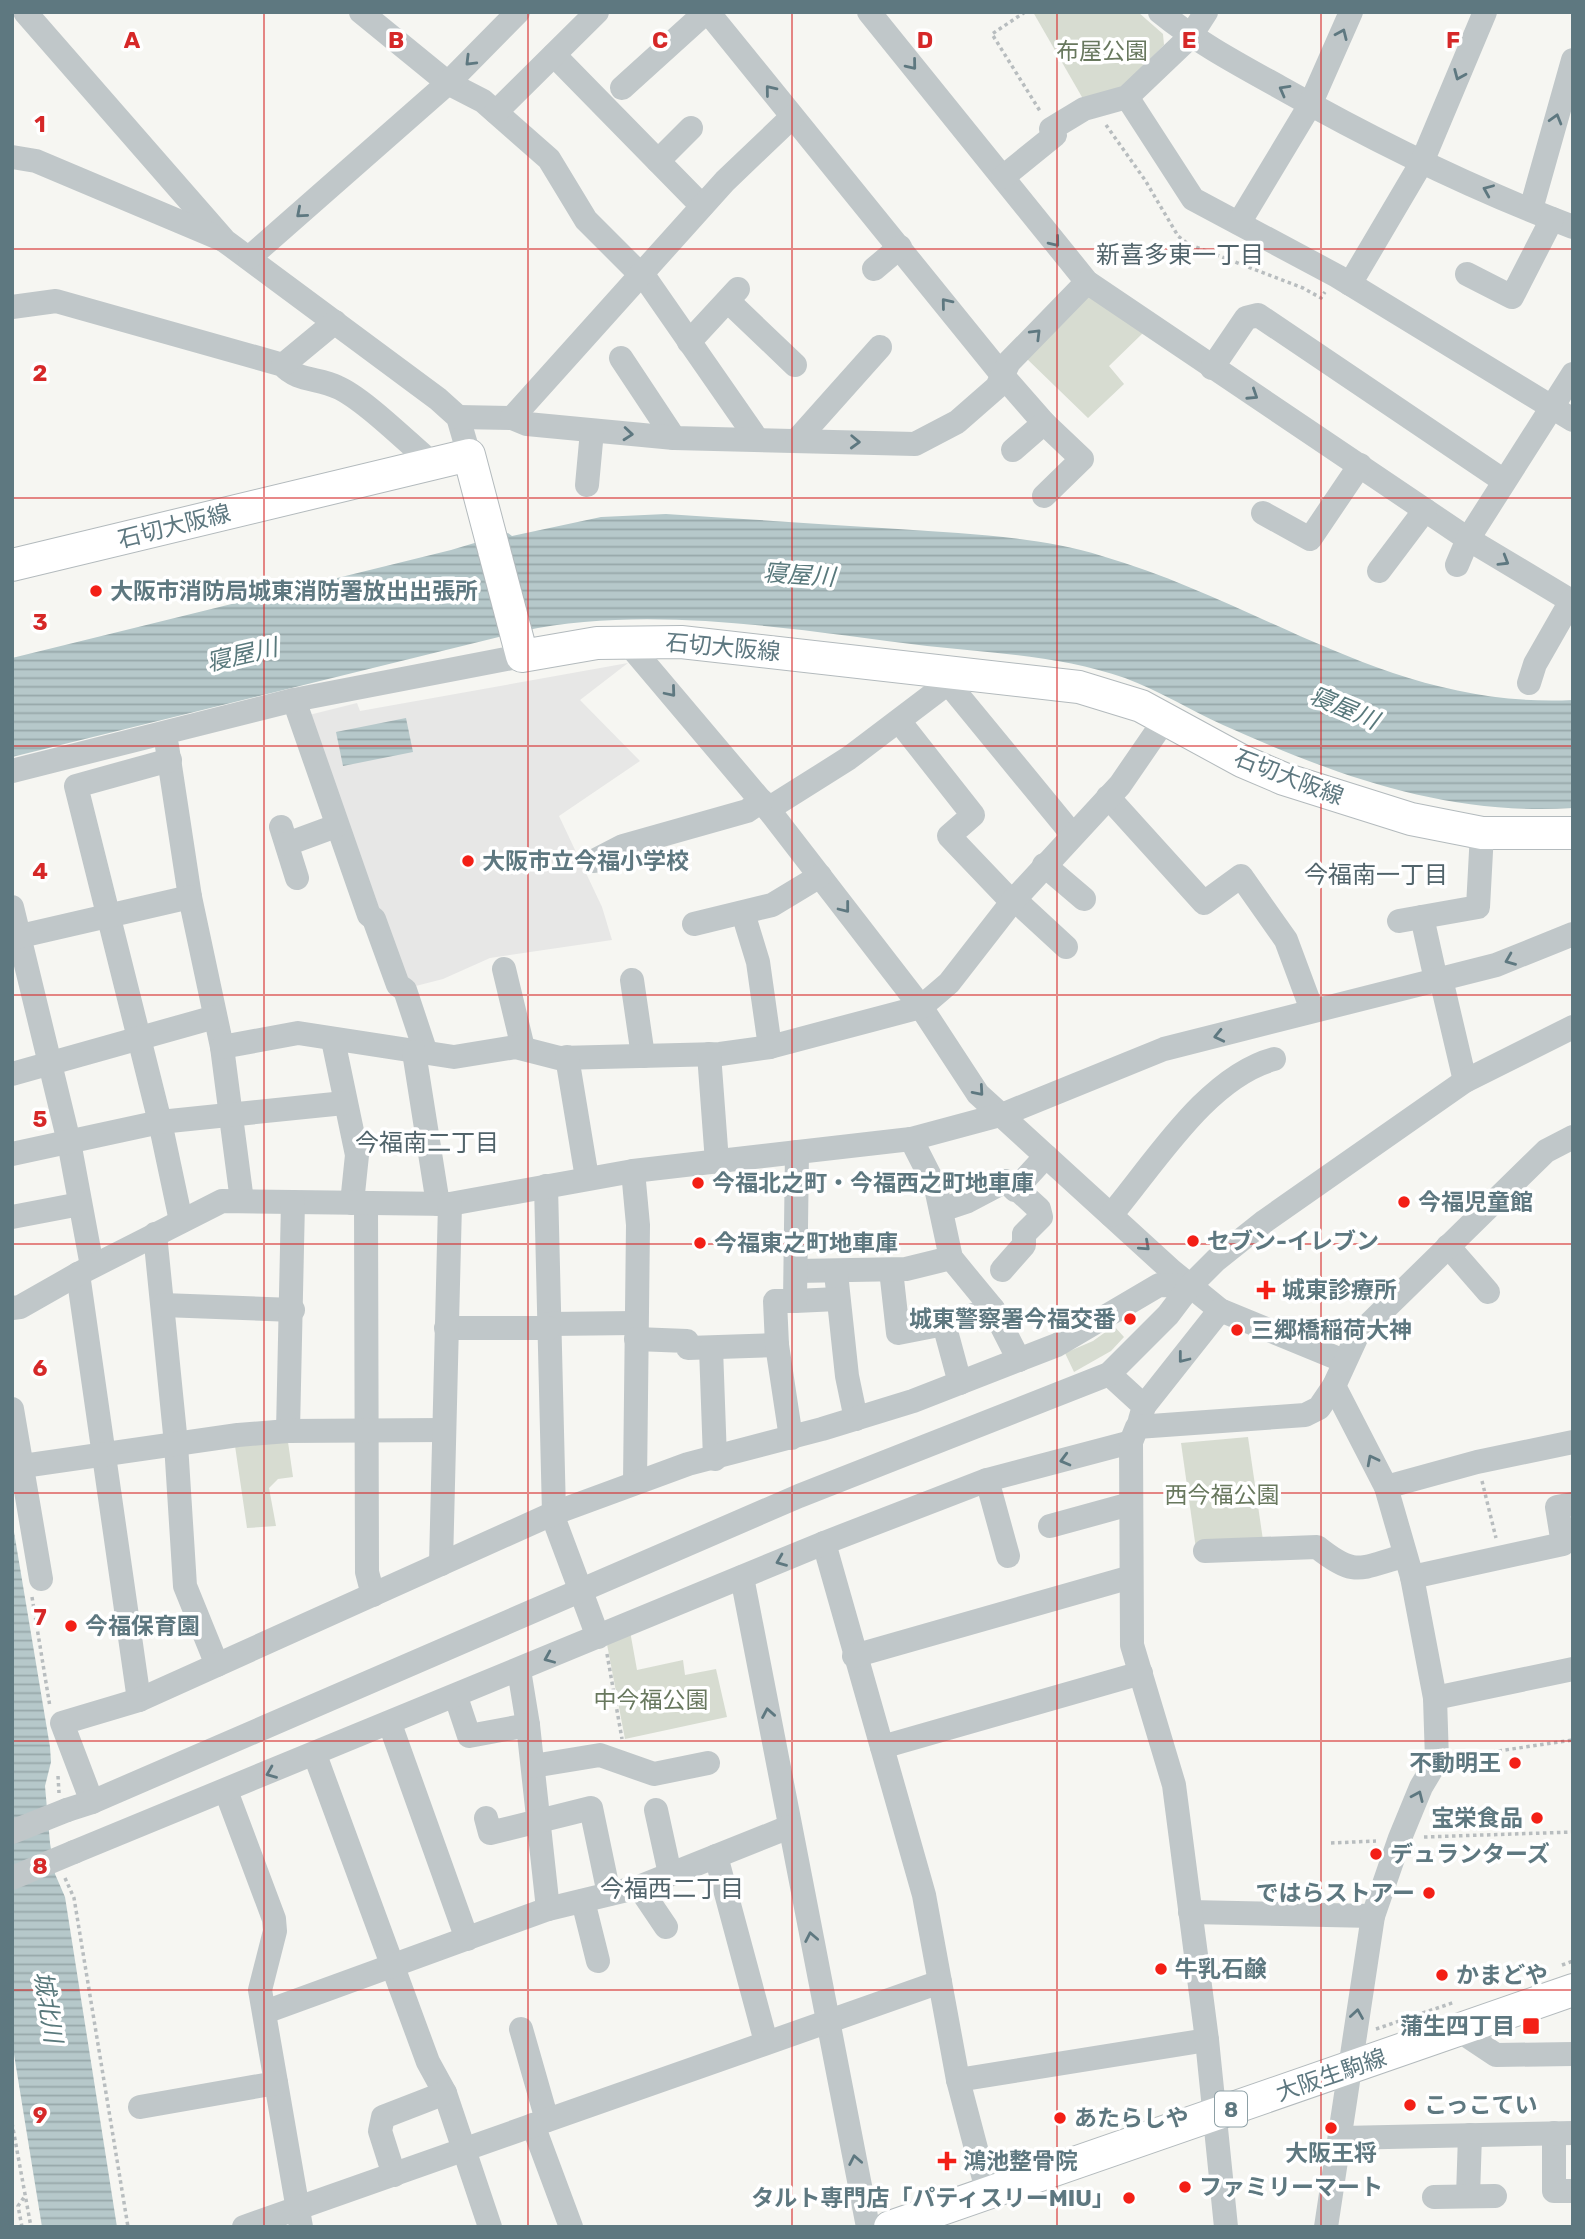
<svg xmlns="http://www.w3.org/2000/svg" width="1585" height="2239" viewBox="0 0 1585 2239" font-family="Rubik,'Noto Sans JP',sans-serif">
  <defs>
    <pattern id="water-rules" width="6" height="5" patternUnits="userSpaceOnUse" patternTransform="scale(1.75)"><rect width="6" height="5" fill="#b6c8ca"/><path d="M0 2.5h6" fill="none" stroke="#97a7a9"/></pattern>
  </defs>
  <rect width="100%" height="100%" fill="#f6f6f2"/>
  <path fill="#e7e7e6" d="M628,663l-48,37 60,61 -81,55 43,91 10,33 -122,18 -47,21 -35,9 -99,-273 48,-12 3,8z"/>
  <g fill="#d7dcd1">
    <path d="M1033,12h105l25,22 1,11 -49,49 -29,10z"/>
    <path d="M1092,296l52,36 -35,34 15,18 -36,34 -63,-61 58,-59z"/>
    <path d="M1114,1326l10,11 -13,14 -37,21 -9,-19 28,-12z"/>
    <path d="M287,1435l6,42 -15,2 -9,9 7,38 -29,2 -13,-89z"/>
    <path d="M1248,1437l16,110 -68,2 -15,-106z"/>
    <path d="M630,1631l7,39 46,-10 2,15 31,-6 11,48 -102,22 -19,-100z"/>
  </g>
  <g fill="url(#water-rules)">
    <path d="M666,514c78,5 155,10 232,15 69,5 138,7 204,27 165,48 289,153 471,144v108c-127,8 -236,-32 -350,-83 -33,-15 -63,-34 -98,-47 -63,-22 -132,-25 -198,-32 -129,-16 -277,-42 -404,-15l-511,126v-99l439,-108 57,-17 4,3 89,-19z"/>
    <path d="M406,718l7,34 -70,14 -7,-34z"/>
    <path d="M12,1520l38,227 1,15 -6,24 5,57 5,31 10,23 52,330h-75l-30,-185z"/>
  </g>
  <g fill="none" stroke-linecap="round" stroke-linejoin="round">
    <defs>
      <g id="major">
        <path d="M12,565l457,-110 53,201 75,-13 84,-1 398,45 62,19 101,55 42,18 127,40 71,14h91"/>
        <path d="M890,2227l683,-237"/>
      </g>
    </defs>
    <use href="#major" stroke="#b3babd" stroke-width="34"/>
    <g stroke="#b8bdbf" stroke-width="3.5" stroke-dasharray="3.5 3.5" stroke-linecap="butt">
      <path d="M1025,12l-33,22 48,77"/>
      <path d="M1106,125l39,55 33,56 10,8 115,44 18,10 4,-6"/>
      <path d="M1482,1481l14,57"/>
      <path d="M32,1597l18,110"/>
      <path d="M607,1654l15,85"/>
      <path d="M1497,1751v15"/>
      <path d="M1457,1757l116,-17"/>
      <path d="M58,1776l1,17"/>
      <path d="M1424,1837l149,-5"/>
      <path d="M1331,1843l45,-2"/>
      <path d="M65,1878l9,20 54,329"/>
      <path d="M1562,1965l11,-4"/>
      <path d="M1376,2029l79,-27"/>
      <path d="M12,2123l19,104"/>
      <path d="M22,2227l-4,-21 7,-10"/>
    </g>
    <g stroke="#c0c7c9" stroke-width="24">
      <path d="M25,12l200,229 213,158 20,18 11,38"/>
      <path d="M361,12l87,71 35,18 66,58 37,61 62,62 109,157"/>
      <path d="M708,12l295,364 41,47 38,36 -38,37"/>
      <path d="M869,12l218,270 381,257 105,63"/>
      <path d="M1160,12c38,31 80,53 123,77 92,52 190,100 290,138"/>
      <path d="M554,55l148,151"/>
      <path d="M622,88l84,-76"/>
      <path d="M1127,97l66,102 144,77 236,144"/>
      <path d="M496,112l101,-100"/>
      <path d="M12,157l24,4 185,78"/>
      <path d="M658,161l33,-33"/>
      <path d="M1003,177l52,-42 -4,-6 33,-20 43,-12 63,-60 16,-25"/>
      <path d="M1531,209l42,-149"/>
      <path d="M1239,223l71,-118 41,-93"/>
      <path d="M250,257l198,-174 70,-71"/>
      <path d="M874,269l26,-22"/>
      <path d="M1467,274l45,23 40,-78"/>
      <path d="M1350,284l72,-122 63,-150"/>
      <path d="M728,301l67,64"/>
      <path d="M12,307l44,-6 227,64c13,16 36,13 54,22 26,11 71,56 95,76"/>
      <path d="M689,342l49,-53"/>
      <path d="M621,358l53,80"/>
      <path d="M283,365l52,-43"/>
      <path d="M1212,368l34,-50 12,-3 246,166"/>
      <path d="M458,417l54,1 15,6 147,14 241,6 42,-22 40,-35 12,-25 78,-80"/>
      <path d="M512,418l213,-237 67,-64"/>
      <path d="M797,440l83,-93"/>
      <path d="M1013,450l31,-27"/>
      <path d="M587,485l5,-54"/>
      <path d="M1263,513l47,26 50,-74"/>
      <path d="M1457,565l11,-26 105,-165"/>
      <path d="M1379,571l46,-61"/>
      <path d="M626,641l142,168 153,198 57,87 194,177 48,39 124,51"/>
      <path d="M948,683l124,151"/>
      <path d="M1529,683l6,-19 36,-63"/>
      <path d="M294,700l75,215 5,4 24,66 7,5 21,63"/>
      <path d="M899,721l74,94 -24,21 63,66"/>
      <path d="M167,746l23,151 32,150 20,154"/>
      <path d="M170,760l-94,26 84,336 21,99"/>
      <path d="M12,771l282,-71 228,-44"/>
      <path d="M1108,797l96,106 37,-27 45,64 26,70"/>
      <path d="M768,809l81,-51 99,-75 2,-13"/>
      <path d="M281,827l16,51"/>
      <path d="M287,844l49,-18"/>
      <path d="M594,861l29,-15 124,-35 15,-10"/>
      <path d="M1044,865l40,34"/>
      <path d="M1014,899l52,48"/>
      <path d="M12,907l57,235 23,124"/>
      <path d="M743,913l15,49 12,85"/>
      <path d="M1422,917l14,63"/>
      <path d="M1399,921l79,-14 4,-74"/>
      <path d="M694,924l78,-19 48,-29"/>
      <path d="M12,938l178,-41"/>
      <path d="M504,969l19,79"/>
      <path d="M1441,979l24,102"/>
      <path d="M632,980l11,76"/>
      <path d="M333,1040l24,115 -5,48"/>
      <path d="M222,1047l76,-14 156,24 62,-10 43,11 161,-4 50,-7 151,-40 28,-24 63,-81 108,-117 46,-67"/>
      <path d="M414,1052l24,152"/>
      <path d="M709,1054l8,108"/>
      <path d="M567,1057l20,121"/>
      <path d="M12,1074l203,-57"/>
      <path d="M911,1139l25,49 15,70 42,51 26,51"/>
      <path d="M12,1154l148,-32 184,-19"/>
      <path d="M633,1171l5,54 -3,258"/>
      <path d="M546,1186l8,327"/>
      <path d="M366,1203l1,369 6,23"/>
      <path d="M941,1210l27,-9 38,-20 9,9 31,-34"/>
      <path d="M1111,1215c44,-52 96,-138 163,-156"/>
      <path d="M12,1217l68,-13"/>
      <path d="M155,1234l21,210 9,142 32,79"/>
      <path d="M1448,1246l40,46"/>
      <path d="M891,1270l7,63 46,-9 49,-15"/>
      <path d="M1002,1270l22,-25v-11l17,-17 -2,-8 -22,-20"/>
      <path d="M796,1271l110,-2 45,-11"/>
      <path d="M836,1273l11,103 9,43"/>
      <path d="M78,1274l61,426"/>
      <path d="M795,1301l43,-2"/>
      <path d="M163,1305l130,5"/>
      <path d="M12,1308l8,-1 58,-33 144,-73 228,3 183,-33 278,-32 93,-25 160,-65 332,-84 77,-31"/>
      <path d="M549,1324l86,-1"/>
      <path d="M944,1324l16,59"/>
      <path d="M446,1328h103"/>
      <path d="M636,1339l51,2 1,7 89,-3"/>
      <path d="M711,1348l4,111"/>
      <path d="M1109,1374l35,32 -4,14"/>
      <path d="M1144,1406l76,-96"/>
      <path d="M12,1409l29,170"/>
      <path d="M288,1431l5,-229"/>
      <path d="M791,1438l-14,-93 -2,-44h20l2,-149"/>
      <path d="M23,1466l215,-31 50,-4 156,-1"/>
      <path d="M987,1480l21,76"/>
      <path d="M1386,1487l91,-25 96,-20"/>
      <path d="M552,1514l46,123"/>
      <path d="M1050,1526l80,-22"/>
      <path d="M824,1543l100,352 34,185 30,114"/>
      <path d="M1205,1551l112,-4c39,31 42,21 87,9"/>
      <path d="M441,1564l9,-360"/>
      <path d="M742,1577l126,650"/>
      <path d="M1412,1577l151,-33 -6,-37 16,-3"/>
      <path d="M854,1656l277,-79"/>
      <path d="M519,1670l9,55 20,184"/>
      <path d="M456,1697l13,39 59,-11"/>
      <path d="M1435,1698l138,-29"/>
      <path d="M390,1724l77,215"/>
      <path d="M882,1747l259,-74"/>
      <path d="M315,1755l113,307 17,31 45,134"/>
      <path d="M533,1766l67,-11 54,19 54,-11"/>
      <path d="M226,1791l48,128 1,12 -15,59 41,237"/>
      <path d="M92,1802l-30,-79 77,-23 413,-186 136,-50 134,-35 91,-28 144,-56 102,-60 31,1"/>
      <path d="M67,1810l25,-8 707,-306 310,-122 59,-59 22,-29 26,-26 49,-39 200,-140 108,-54"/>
      <path d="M656,1810l14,64"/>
      <path d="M486,1818l4,15 101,-25 18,86"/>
      <path d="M74,1852l750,-309 163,-63 144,-38"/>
      <path d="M716,1856l50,186"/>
      <path d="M639,1887l27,40"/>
      <path d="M583,1901l15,60"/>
      <path d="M1190,1912l183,4"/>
      <path d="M265,2012l283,-103 91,-22 150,-60"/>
      <path d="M521,2029l26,91"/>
      <path d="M1460,2031l36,24 77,-1"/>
      <path d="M958,2080l249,-40"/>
      <path d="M140,2107l136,-24"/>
      <path d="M533,2125l38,102"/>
      <path d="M1554,2133v58h19"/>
      <path d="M1342,2138l231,-5"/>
      <path d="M394,2175l-14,-44 3,-14 62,-24"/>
      <path d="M1468,2196l2,-61"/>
      <path d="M1434,2197l61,-1"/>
      <path d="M244,2227l696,-245"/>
      <path d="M1226,2227l-19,-187 -33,-255 -42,-140 -1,-203 6,-15 168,-12 14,-7 15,-22 23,-50 189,-185 27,-14"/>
      <path d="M1326,2227l47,-311 27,-78 21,-51 16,-27 -2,-62 -23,-121 -26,-90 -52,-101"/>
    </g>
    <use href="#major" stroke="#fff" stroke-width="32"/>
    <g stroke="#c0c7c9" stroke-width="24">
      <path d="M12,1832l55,-22"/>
      <path d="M12,1878l62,-26"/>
    </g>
  </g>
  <defs><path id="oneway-chevron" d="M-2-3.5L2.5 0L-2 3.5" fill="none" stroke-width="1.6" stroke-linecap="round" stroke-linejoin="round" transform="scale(1.75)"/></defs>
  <g stroke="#5e7880">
    <use href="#oneway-chevron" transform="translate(1342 34) rotate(-66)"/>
    <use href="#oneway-chevron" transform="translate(470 61) rotate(135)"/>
    <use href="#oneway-chevron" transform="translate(912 65) rotate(51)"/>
    <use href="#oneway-chevron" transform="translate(1459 75) rotate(113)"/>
    <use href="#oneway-chevron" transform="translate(770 90) rotate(-129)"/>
    <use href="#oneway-chevron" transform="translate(1284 90) rotate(-151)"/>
    <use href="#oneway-chevron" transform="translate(1556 119) rotate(-74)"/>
    <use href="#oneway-chevron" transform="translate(1488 190) rotate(-157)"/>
    <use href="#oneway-chevron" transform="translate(301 213) rotate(139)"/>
    <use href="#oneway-chevron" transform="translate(1055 242) rotate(51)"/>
    <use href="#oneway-chevron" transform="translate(946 303) rotate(-129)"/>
    <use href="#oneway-chevron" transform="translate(1036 334) rotate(-45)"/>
    <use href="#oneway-chevron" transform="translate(1253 395) rotate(33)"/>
    <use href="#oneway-chevron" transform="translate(628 434) rotate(5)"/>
    <use href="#oneway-chevron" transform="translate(855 442) rotate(2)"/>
    <use href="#oneway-chevron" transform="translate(1504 561) rotate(31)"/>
    <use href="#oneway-chevron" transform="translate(671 692) rotate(50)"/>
    <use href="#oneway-chevron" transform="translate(845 908) rotate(52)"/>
    <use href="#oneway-chevron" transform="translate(1510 960) rotate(158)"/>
    <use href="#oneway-chevron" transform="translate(1219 1036) rotate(167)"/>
    <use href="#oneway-chevron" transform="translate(979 1091) rotate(49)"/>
    <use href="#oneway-chevron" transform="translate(1145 1246) rotate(42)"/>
    <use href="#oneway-chevron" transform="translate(1183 1358) rotate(128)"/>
    <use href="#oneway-chevron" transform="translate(1065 1460) rotate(165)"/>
    <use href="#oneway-chevron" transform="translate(1372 1460) rotate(-117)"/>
    <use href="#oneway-chevron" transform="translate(781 1561) rotate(158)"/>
    <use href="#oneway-chevron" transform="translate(549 1658) rotate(157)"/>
    <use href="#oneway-chevron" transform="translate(768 1713) rotate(-100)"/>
    <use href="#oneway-chevron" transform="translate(271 1773) rotate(158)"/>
    <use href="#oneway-chevron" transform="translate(1418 1796) rotate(-66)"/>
    <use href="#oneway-chevron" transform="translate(811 1937) rotate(-101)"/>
    <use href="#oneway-chevron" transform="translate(1357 2014) rotate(-81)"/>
    <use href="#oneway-chevron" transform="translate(855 2160) rotate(-101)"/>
  </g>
  <path fill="none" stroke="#d62828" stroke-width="2" stroke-opacity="0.55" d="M264,12v2215M528,12v2215M792,12v2215M1057,12v2215M1321,12v2215M12,249h1561M12,498h1561M12,746h1561M12,995h1561M12,1244h1561M12,1493h1561M12,1741h1561M12,1990h1561"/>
  <g fill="#f31f16" stroke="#fff" stroke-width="2.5">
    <circle cx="96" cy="591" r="7"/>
    <circle cx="468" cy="861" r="7"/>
    <circle cx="698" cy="1183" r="7"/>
    <circle cx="1404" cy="1202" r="7"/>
    <circle cx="1193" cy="1241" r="7"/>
    <circle cx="700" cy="1243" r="7"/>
    <path d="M1262.5 1279.5h7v7h7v7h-7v7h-7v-7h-7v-7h7z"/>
    <circle cx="1130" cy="1319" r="7"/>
    <circle cx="1237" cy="1330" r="7"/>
    <circle cx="71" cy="1626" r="7"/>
    <circle cx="1515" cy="1763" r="7"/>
    <circle cx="1537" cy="1818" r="7"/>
    <circle cx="1376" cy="1854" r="7"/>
    <circle cx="1429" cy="1893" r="7"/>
    <circle cx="1161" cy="1969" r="7"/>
    <circle cx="1442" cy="1975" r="7"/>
    <rect x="1522" y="2017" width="18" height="18" rx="3.5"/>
    <circle cx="1410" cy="2105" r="7"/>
    <circle cx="1060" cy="2118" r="7"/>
    <circle cx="1331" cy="2128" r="7"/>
    <path d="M943.5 2150.5h7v7h7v7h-7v7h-7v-7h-7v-7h7z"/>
    <circle cx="1185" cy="2187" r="7"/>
    <circle cx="1129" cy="2198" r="7"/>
  </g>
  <g text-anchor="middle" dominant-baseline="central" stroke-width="7" stroke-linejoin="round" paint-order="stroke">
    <rect fill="#fff" stroke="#8ea0a6" stroke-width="2" x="1215" y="2091.5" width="32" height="35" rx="5"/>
    <g font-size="21" font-weight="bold" fill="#5e7880">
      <text x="1231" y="2109">8</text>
    </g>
    <g font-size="23" fill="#68785e" stroke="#fff">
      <text x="1102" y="51">布屋公園</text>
      <text x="1222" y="1495">西今福公園</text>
      <text x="651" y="1700">中今福公園</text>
    </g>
    <g font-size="23" fill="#5e7880" stroke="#fff">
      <text transform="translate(174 526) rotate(-14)">石切大阪線</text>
      <text transform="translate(723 647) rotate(5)">石切大阪線</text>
      <text transform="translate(1289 777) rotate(21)">石切大阪線</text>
      <text transform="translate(1331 2075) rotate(-19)">大阪生駒線</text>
    </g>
    <g font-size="23" font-weight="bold" fill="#5e7880" stroke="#fff" text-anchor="start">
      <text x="110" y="591">大阪市消防局城東消防署放出出張所</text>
      <text x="482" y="861">大阪市立今福小学校</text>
      <text x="712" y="1183">今福北之町・今福西之町地車庫</text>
      <text x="1418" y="1202">今福児童館</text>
      <text x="1207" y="1241">セブン-イレブン</text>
      <text x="714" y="1243">今福東之町地車庫</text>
      <text x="1282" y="1290">城東診療所</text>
      <text x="1116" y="1319" text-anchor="end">城東警察署今福交番</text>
      <text x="1251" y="1330">三郷橋稲荷大神</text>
      <text x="85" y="1626">今福保育園</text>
      <text x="1501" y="1763" text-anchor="end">不動明王</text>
      <text x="1523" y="1818" text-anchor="end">宝栄食品</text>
      <text x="1390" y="1854">デュランターズ</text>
      <text x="1415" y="1893" text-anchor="end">ではらストアー</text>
      <text x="1175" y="1969">牛乳石鹸</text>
      <text x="1456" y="1975">かまどや</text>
      <text x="1515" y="2026" text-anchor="end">蒲生四丁目</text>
      <text x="1424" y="2105">こっこてい</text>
      <text x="1074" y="2118">あたらしや</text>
      <text x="1331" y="2153" text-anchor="middle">大阪王将</text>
      <text x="963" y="2161">鴻池整骨院</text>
      <text x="1199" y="2187">ファミリーマート</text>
      <text x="1115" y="2198" text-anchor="end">タルト専門店「パティスリーMIU」</text>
    </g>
    <g font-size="24" fill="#51646b" stroke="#fff">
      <text x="1180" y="255">新喜多東一丁目</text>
      <text x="1376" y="875">今福南一丁目</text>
      <text x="427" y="1143">今福南二丁目</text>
      <text x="672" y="1889">今福西二丁目</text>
    </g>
    <g font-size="24" font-style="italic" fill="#59797c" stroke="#fff">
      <text transform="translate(799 575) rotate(4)">寝屋川</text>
      <text transform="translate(242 655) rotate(-13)">寝屋川</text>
      <text transform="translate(1344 708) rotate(23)">寝屋川</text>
      <text transform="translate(48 2007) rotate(81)">城北川</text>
    </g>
  </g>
  <g font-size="23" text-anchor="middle" font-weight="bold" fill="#d62828" stroke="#fff" stroke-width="7" stroke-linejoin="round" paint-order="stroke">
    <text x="132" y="48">A</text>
    <text x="396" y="48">B</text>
    <text x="660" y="48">C</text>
    <text x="925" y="48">D</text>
    <text x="1189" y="48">E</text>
    <text x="1453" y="48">F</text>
    <text x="40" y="132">1</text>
    <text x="40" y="381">2</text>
    <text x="40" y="630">3</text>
    <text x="40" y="879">4</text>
    <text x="40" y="1127">5</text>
    <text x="40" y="1376">6</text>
    <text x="40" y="1625">7</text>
    <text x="40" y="1874">8</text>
    <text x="40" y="2123">9</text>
  </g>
  <rect width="1585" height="2239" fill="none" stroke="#5e7880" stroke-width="28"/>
</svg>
